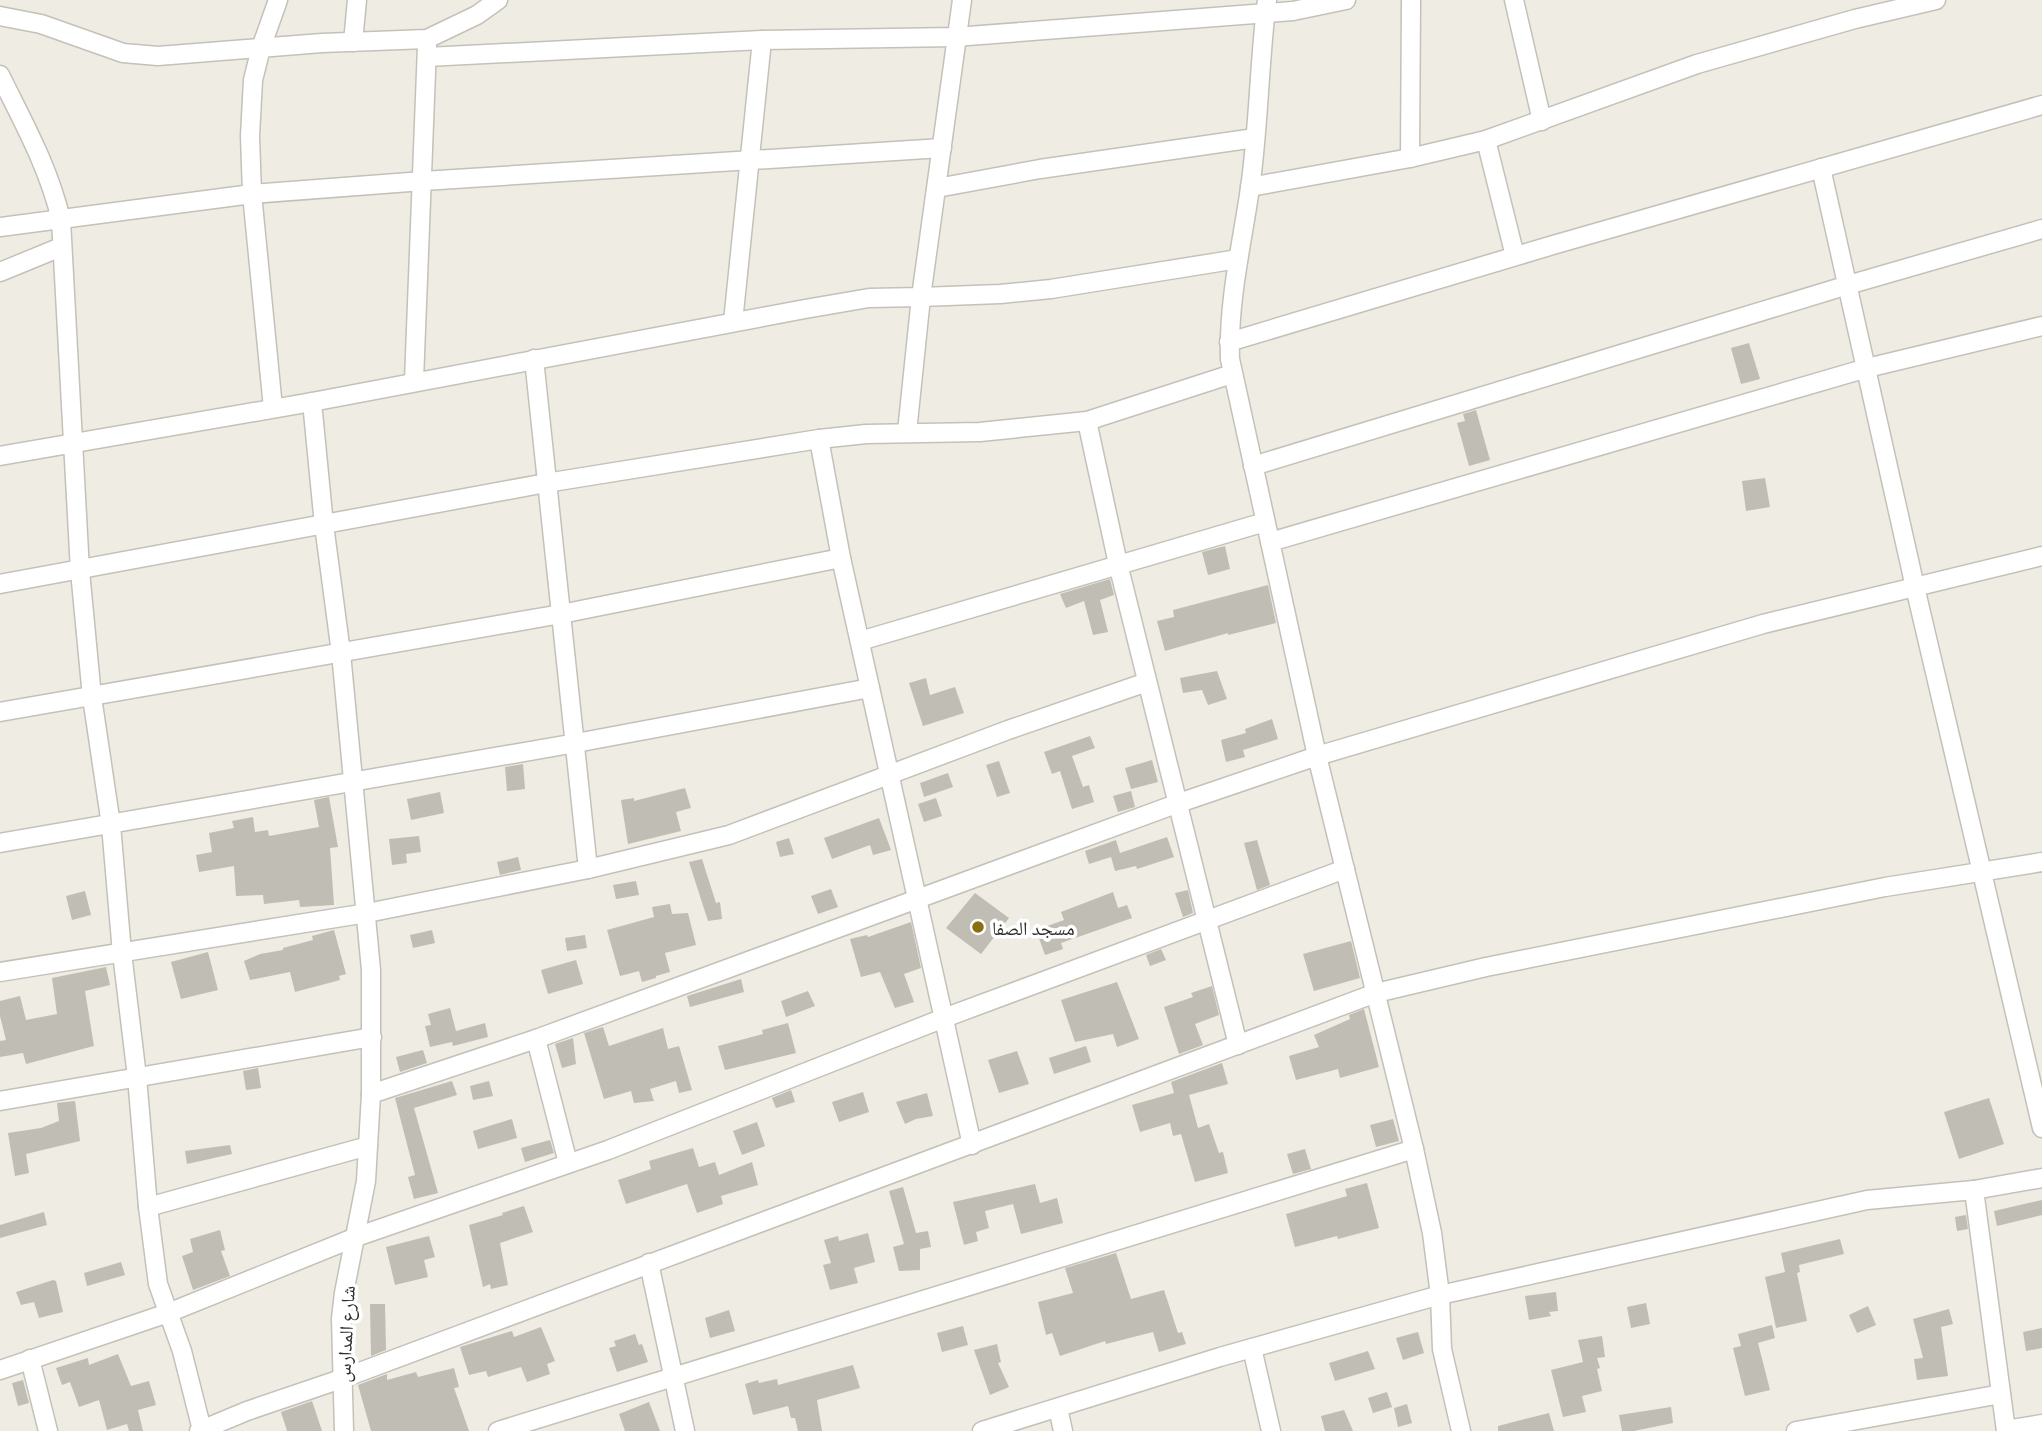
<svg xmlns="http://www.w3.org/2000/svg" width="2042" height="1431" viewBox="0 0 2042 1431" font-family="'Titillium Web','Noto Naskh Arabic',sans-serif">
  <rect width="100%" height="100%" fill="#efece3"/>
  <g fill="#c0bdb4">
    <path d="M1749,343l11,36 -19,5 -10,-36z"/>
    <path d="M1476,410l14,50 -21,6 -12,-43 8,-2 -2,-7z"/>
    <path d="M1765,478l5,29 -24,4 -4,-30z"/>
    <path d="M1225,546l5,23 -22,6 -6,-23z"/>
    <path d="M1110,579l4,16 -14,5 8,32 -15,3 -9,-34 -18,7 -6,-14z"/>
    <path d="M1268,585l8,38 -48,12v-2l-63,18 -8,-30 17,-4 -1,-7z"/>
    <path d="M1217,671l10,28 -19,6 -6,-15 -19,3 -3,-15z"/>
    <path d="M926,678l4,17 25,-8 9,26 -41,13 -14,-43z"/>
    <path d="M1272,719l6,20 -35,11 2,7 -19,5 -5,-22 25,-7 -1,-4z"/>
    <path d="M1090,736l5,12 -23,8 11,31 6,-2 5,17 -22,7 -12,-38 -8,3 -8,-22z"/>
    <path d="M1152,760l6,22 -27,7 -6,-21z"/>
    <path d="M999,761l11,32 -13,4 -11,-32z"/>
    <path d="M523,764l2,25 -18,2 -2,-24z"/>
    <path d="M948,773l5,14 -29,10 -4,-14z"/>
    <path d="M685,788l6,20 -15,4 5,19 -53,13 -7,-44 13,-2v3z"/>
    <path d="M1131,791l4,16 -17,5 -5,-16z"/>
    <path d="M440,792l4,21 -33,7 -4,-21z"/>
    <path d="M329,797l9,50 -8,1 4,57 -34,2 -1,-7 -35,4 -1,-9 -27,1 -2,-30 -35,6 -3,-17 16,-3 -3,-19 25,-5 -2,-7 21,-4 2,15 13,-2 1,6 50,-9 -5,-27z"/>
    <path d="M936,798l6,18 -18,6 -6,-18z"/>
    <path d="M879,818l12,32 -18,5 -3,-10 -38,14 -8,-21z"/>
    <path d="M419,836l2,16 -15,2 1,9 -15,2 -3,-26z"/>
    <path d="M1167,837l7,20 -37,12 -1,-3 -21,5 -4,-14 -22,7 -4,-13 31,-11 4,13z"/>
    <path d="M789,838l5,16 -14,3 -4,-15z"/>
    <path d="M1257,840l13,45 -13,5 -13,-47z"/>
    <path d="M518,857l3,13 -21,5 -3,-13z"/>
    <path d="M702,859l14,44 4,-1 2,17 -14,2 -19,-59z"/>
    <path d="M636,881l3,14 -23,4 -3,-14z"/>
    <path d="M831,889l7,18 -20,7 -7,-18z"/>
    <path d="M1188,890l5,23 -10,4 -8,-24z"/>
    <path d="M85,891l6,24 -19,5 -6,-24z"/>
    <path d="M1113,892l5,16 9,-3 5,13 -71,25 2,6 -18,6 -9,-25 28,-10 -3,-8z"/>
    <path d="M975,893l34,25 -28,36 -35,-26z"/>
    <path d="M670,904l2,10 16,-1 8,32 -31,8 5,19 -14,4v2l-14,4 -3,-11 -19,5 -13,-46 47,-13 -2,-10z"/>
    <path d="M911,922l10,46 -17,6 10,28 -19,6 -15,-36 -19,5 -11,-38 17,-4 1,2z"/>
    <path d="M334,930l12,44 -7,2 1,4 -45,12 -5,-20 -40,8 -6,-19 16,-7 23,-4v-2l30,-8 -1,-4z"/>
    <path d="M432,930l3,13 -22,5 -3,-13z"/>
    <path d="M585,935l2,13 -20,3 -2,-13z"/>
    <path d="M1351,941l9,37 -46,13 -11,-37z"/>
    <path d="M1161,949l5,11 -16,6 -4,-11z"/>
    <path d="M208,952l10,38 -37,9 -10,-37z"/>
    <path d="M576,960l7,24 -35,10 -7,-24z"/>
    <path d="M106,967l4,18 -25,6 9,55 -68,18 -3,-11 -23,4v-16l6,-1 -6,-24v-15l20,-5 6,24 31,-6 -5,-36z"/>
    <path d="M741,979l3,13 -54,15 -3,-11z"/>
    <path d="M1117,982l22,57 -22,8 -4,-13 -38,8 -14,-42z"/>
    <path d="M1212,986l7,29 -24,9 8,21 -24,9 -15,-47 29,-10 -2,-4z"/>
    <path d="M808,991l7,15 -29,11 -5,-16z"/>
    <path d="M450,1008l6,23 29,-8 3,14 -35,9 -1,-4 -22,5 -5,-21 6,-1 -3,-11z"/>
    <path d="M1364,1009l15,58 -39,11 -2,-9 -42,11 -7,-24 30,-9 -5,-12 36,-16 -1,-4z"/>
    <path d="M788,1023l8,30 -71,17 -7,-24 45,-12 -1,-4z"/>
    <path d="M603,1027l6,19 54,-18 5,21 11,-3 13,44 -13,3 -3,-12 -26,8 4,12 -20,2 -3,-12 -27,8 -20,-66z"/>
    <path d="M573,1038l3,26 -14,4 -7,-24z"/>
    <path d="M1086,1046l5,16 -37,12 -5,-16z"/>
    <path d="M423,1050l4,13 -27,9 -4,-15z"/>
    <path d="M1017,1051l12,33 -30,9 -11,-33z"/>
    <path d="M1222,1063l6,21 -39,11 9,33 11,-4 10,29 4,-1 5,21 -33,9 -14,-48 -8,2 -3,-13 -30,9 -8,-27 42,-12 -3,-11z"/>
    <path d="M258,1068l3,20 -15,2 -3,-19z"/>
    <path d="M452,1081l5,14 -43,13 24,85 -24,6 -6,-22 7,-2 -20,-77z"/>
    <path d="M489,1081l4,15 -20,4 -3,-14z"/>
    <path d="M791,1090l4,12 -19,6 -4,-10z"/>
    <path d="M863,1092l6,20 -30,10 -7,-20z"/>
    <path d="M927,1093l6,23 -17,3 -11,5 -9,-22z"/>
    <path d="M1989,1098l15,46 -45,15 -15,-47z"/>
    <path d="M75,1101l5,40 -54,13 3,19 -14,3 -7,-43 33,-5 18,-7 -2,-18z"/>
    <path d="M512,1119l5,19 -39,11 -5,-18z"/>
    <path d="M1393,1119l6,22 -23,6 -6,-22z"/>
    <path d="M757,1122l8,24 -23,9 -9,-24z"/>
    <path d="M550,1140l4,13 -29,9 -4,-14z"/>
    <path d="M230,1145l2,9 -45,10 -2,-13z"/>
    <path d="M693,1148l6,19 16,-5 4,13 33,-13 6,23 -37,11 2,8 -26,9 -10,-29 -61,20 -8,-24 33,-11 -2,-8z"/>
    <path d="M1305,1149l6,20 -18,5 -6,-20z"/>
    <path d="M1367,1183l12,45 -41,11 -1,-3 -42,11 -9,-33 61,-18 -2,-7z"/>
    <path d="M1035,1184l5,19 17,-5 6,25 -42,11 -8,-30 -28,7 4,17 -13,4 2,9 -14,4 -11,-43z"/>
    <path d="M903,1187l13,46 12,-2 3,16 -11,2v21l-21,1 -6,-24 11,-3 -15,-53z"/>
    <path d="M2042,1200v15l-45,11 -3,-15z"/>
    <path d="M524,1206l9,26 -33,11 8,42 -17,4 -1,-5 -7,3 -14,-62 34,-10 -1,-2z"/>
    <path d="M44,1212l3,13 -47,13v-13z"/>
    <path d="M1966,1215l2,14 -11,2 -2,-14z"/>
    <path d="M220,1230l5,20 -4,1 9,25 -37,14 -11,-34 11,-4 -3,-13z"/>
    <path d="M868,1233l7,29 -21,6 4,15 -28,7 -7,-25 8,-2 -7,-23 14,-4 1,5z"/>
    <path d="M429,1236l6,21 -11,3 4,17 -33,8 -9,-38z"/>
    <path d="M1840,1239l4,15 -45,11 1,7 -3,1 10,48 -31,7 -11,-51 20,-5 -4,-19z"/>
    <path d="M1116,1253l15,46 33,-9 14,43 4,-1 4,12 -27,8 -6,-20 -47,12 -1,-3 -45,15 -8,-23 -6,2 -8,-33 35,-9 -8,-25z"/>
    <path d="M121,1262l4,13 -38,11 -3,-13z"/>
    <path d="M53,1280l3,1 7,31 -24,6 -5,-16 -13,3 -5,-13z"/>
    <path d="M1556,1292l2,19 -9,1 2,4 -22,4 -4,-24z"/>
    <path d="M1646,1303l4,21 -19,4 -4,-21z"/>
    <path d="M370,1304h15l1,46 -15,6z"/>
    <path d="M1868,1306l8,19 -19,8 -8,-18z"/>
    <path d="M1949,1309l4,15 -12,3 7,49 -31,4 -3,-21 9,-1 -10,-39z"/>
    <path d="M729,1310l6,21 -25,7 -5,-20z"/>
    <path d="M1772,1325l3,13 -17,5 12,47 -25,6 -12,-48 8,-2 -3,-12z"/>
    <path d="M963,1326l5,19 -26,7 -5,-19z"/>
    <path d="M541,1327l14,34 -8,3 3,10 -23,8 -6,-15 -33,10 -2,-6 -17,4 -9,-28 52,-16 2,6z"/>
    <path d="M2042,1328v20l-16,3 -3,-19z"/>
    <path d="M1418,1332l6,21 -21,7 -7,-22z"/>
    <path d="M635,1334l4,11 3,-1 6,18 -31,10 -8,-24 7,-2 -2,-5z"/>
    <path d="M1602,1336l3,21 -8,1 3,10 -3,1 5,22 -20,5 4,16 -23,5 -12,-47 32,-8 -5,-22z"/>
    <path d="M997,1344l4,18 -3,1 11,24 -19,8 -16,-45z"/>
    <path d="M1368,1351l7,18 -40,12 -6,-18z"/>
    <path d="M118,1354l13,32 18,-5 7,24 -18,5 5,21h-14l-2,-7 -20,6 -8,-30 -20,7 -9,-25 -8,3 -6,-17 32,-10 1,7z"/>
    <path d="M853,1365l7,23 -43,12 5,31h-24l-3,-13h-4l-3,-12 -35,9 -8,-31 13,-4 1,3 18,-4 1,6z"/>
    <path d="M454,1368l5,19 -5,1 15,43h-98l-13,-46 29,-11v6l29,-8 2,5z"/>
    <path d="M23,1380l6,23 -11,3 -6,-23z"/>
    <path d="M1387,1392l5,15 -19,6 -5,-15z"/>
    <path d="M312,1401l10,30h-35l-6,-19z"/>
    <path d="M649,1402l11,29h-35l-6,-17z"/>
    <path d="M1407,1404l5,19 -14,4 -4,-19z"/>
    <path d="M1671,1407l2,16 -39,8h-12l-3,-16z"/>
    <path d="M1344,1410l9,21h-28l-4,-15z"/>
    <path d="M1549,1413l5,18h-56v-5z"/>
  </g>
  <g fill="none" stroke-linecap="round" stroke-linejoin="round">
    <defs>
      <g id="minor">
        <path d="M1267,0c-8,62 -8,126 -17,188 -8,56 -22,113 -20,171l87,397 97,393 18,84 8,62 2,54 19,82"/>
        <path d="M1514,0l28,121"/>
        <path d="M0,16l41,8 82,29 35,3 164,-13 105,-4 50,-24 21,-15"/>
        <path d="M353,42l4,-42"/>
        <path d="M427,57l335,-17 193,-3 338,-26 53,-11"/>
        <path d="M0,75c23,47 49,93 61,145l19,351 12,126 19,128 11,128 15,124 11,130 10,77 24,67 20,79"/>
        <path d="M1486,140l29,116"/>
        <path d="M1410,158l1,-158"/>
        <path d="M1821,168l94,419 127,541"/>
        <path d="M1250,187l160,-29 76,-18 211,-76 158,-45 81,-19"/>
        <path d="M937,188l103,-19 215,-31"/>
        <path d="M0,227l252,-33 171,-13 519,-33"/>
        <path d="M0,272l61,-25"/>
        <path d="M733,322l29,-282"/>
        <path d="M1229,342l324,-97 489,-140"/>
        <path d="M534,359l54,510"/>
        <path d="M414,381l13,-335"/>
        <path d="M312,402l12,123 17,128 30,317v124l-5,87 -22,112 -3,25 3,113"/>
        <path d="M273,408l-21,-214 -2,-58 3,-56 8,-32 17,-48"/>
        <path d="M1087,421l31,143 120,481"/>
        <path d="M907,432l14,-135 79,-3 51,-5 187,-30"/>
        <path d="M819,439l22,119 131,587"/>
        <path d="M0,456l312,-54 493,-93 64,-11 52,-1 41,-297"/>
        <path d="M1253,466l595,-181 194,-56"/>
        <path d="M1270,542l597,-174 175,-42"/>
        <path d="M0,584l546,-101 273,-44 47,-5 114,-2 107,-11 145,-47"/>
        <path d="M860,641l405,-119"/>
        <path d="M0,712l561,-98 280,-56"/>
        <path d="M0,843l576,-100 294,-55"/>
        <path d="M0,972l367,-59 221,-44 141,-34 279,-105 139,-48"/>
        <path d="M536,1039l32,124"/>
        <path d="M371,1094l165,-55 640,-235 141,-48 446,-132 279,-68"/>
        <path d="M0,1101l372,-64"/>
        <path d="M1974,1190l32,241"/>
        <path d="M148,1207l220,-61"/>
        <path d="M649,1263l36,168"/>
        <path d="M1252,1348l19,83"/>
        <path d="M30,1359l18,72"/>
        <path d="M0,1370l168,-57 188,-76 252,-87 336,-132 401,-149"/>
        <path d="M1058,1408l5,23"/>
        <path d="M2006,1430l36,-6"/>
        <path d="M199,1431l48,-20 94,-32 1035,-386 110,-26 399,-80 157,-25"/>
        <path d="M498,1431l916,-282"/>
        <path d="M982,1431l238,-74 220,-62 427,-95 107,-10 68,-12"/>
        <path d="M1796,1431l205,-37"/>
      </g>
    </defs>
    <use href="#minor" stroke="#c4c1b8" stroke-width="21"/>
    <use href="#minor" stroke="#fff" stroke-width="18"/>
  </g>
  <circle fill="#896f0f" stroke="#fff" stroke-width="2.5" cx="978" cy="927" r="7"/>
  <g text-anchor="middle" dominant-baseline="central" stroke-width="7" stroke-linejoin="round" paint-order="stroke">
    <g font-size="19" fill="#2f2e2a" stroke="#fff" text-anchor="start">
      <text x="992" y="927">مسجد الصفا</text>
    </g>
    <g font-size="19" fill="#2f2e2a" stroke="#fff">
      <text transform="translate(345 1334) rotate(-87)">شارع المدارس</text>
    </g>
  </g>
</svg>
